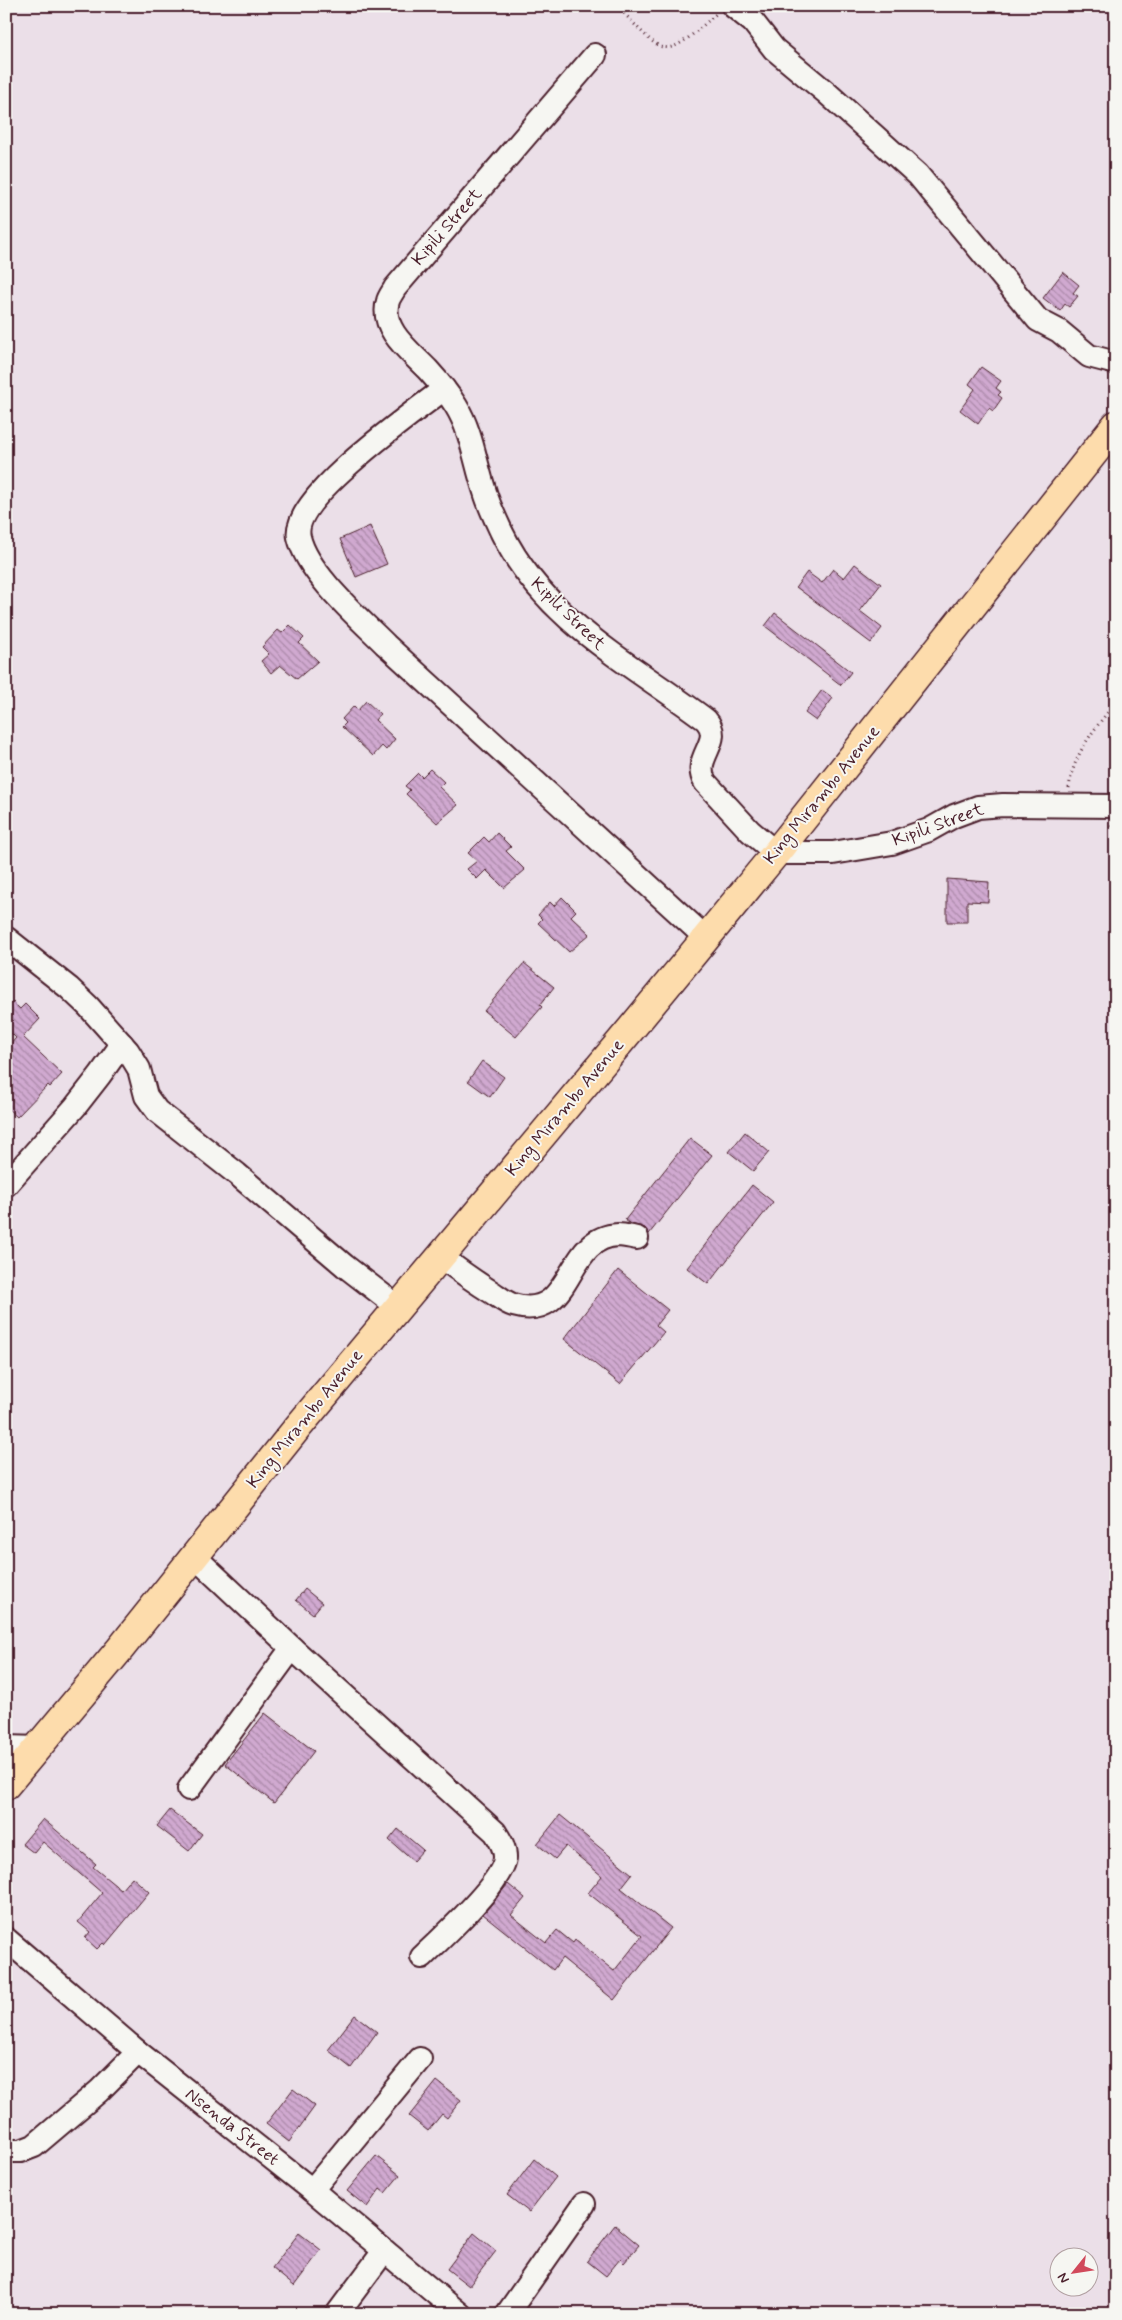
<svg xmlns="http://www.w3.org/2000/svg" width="1122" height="2320" viewBox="0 0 1122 2320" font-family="Mynerve,sans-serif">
  <defs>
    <pattern id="building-back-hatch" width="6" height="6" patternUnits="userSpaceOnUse" patternTransform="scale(1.25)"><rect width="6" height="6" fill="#d0a9d0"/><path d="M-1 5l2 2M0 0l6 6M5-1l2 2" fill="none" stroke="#ab89a9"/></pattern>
  </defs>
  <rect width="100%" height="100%" fill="#ebdfe8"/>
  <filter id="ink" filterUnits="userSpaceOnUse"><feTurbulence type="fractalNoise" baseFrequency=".02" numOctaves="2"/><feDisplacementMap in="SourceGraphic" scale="10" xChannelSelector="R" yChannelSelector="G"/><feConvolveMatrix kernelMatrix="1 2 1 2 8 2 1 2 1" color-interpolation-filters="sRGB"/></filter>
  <g filter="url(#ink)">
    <g fill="url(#building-back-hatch)" stroke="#4a1f2b">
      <path d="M1063,272l16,13 -6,8 5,3 -9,11 -4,-3 -5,7 -17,-13z"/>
      <path d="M981,367l20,14 -5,7 5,4 -3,3 4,3 -9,13 -4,-3 -11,16 -18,-14 15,-21 -6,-5z"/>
      <path d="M370,526l17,38 -31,13 -16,-38z"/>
      <path d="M855,564l26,20 -21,27 22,17 -11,15 -75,-56 11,-15 15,11 11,-14 11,9z"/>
      <path d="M775,613l76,59 -10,13 -76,-59z"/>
      <path d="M290,625l14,13 -5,5 19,18 -21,18 -17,-14 -9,8 -10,-12 8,-7 -7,-7 16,-17 4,3z"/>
      <path d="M822,690l11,8 -17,23 -11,-8z"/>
      <path d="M366,701l14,13 -5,6 20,19 -9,11 -4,-4 -9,10 -31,-29 4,-4 -4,-4 12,-13 4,4z"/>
      <path d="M430,769l14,13 -5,5 19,18 -21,18 -31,-29 4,-4 -5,-4 13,-13 4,4z"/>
      <path d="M497,833l14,14 -5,4 19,19 -21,18 -18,-18 -9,9 -10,-10 10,-8 -9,-8 16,-16 5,5z"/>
      <path d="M947,879l42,3 -1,20 -21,-1v21h-20z"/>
      <path d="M562,897l14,14 -5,5 19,18 -21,18 -31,-29 4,-4 -4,-4 12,-13 4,4z"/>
      <path d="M524,963l30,24 -14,18 2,2 -26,30 -32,-26z"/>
      <path d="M13,1002l7,7 5,-5 15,15 -17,18 39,37 -12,13 -2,-2 -31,32 -11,-10v-58l10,-11 -10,-10v-19z"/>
      <path d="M482,1061l22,16 -14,20 -22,-16z"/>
      <path d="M745,1132l24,20 -16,19 -24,-19z"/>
      <path d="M690,1138l22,17 -63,79 -4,-6 -16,-5 -4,-3z"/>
      <path d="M752,1185l21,17 -65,82 -21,-16z"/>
      <path d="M618,1270l50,40 -12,15 8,7 -44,52 -56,-45z"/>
      <path d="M305,1589l17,14 -9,11 -17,-14z"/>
      <path d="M265,1713l49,38 -40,52 -49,-39z"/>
      <path d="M170,1810l32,24 -13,17 -32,-25z"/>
      <path d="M560,1815l72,59 -11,14 50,40 -57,72 -52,-42 -9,12 -70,-56 25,-30 17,14 -14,17 35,28 11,-13 16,13 2,-3 39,31 28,-35 -54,-43 14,-17 -36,-30 -11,13 -18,-15z"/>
      <path d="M43,1819l53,45 -3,3 28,23 11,-13 17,15 -44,53 -2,-2 -6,6 -12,-11 5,-6 -12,-10 24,-29 -59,-51 -9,11 -12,-9z"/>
      <path d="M398,1829l25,21 -10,11 -24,-21z"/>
      <path d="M355,2015l22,17 -26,36 -23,-18z"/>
      <path d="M437,2081l24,19 -14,18 -5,-4 -14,17 -19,-15z"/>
      <path d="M293,2089l22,17 -26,36 -23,-18z"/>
      <path d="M376,2156l24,19 -15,18 -5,-4 -13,18 -20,-16z"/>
      <path d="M534,2159l22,18 -27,35 -22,-17z"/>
      <path d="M615,2225l24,20 -15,18 -4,-4 -14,17 -19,-15z"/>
      <path d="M299,2233l22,17 -27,36 -22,-18z"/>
      <path d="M474,2233l22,18 -27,35 -22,-17z"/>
    </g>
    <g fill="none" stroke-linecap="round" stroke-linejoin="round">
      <defs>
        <g id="minor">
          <path d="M733,6l20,16 21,27 54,45 90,81 120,145 21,11 30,25 27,7"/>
          <path d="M595,55l-200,233c-2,4 -6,9 -7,13 -9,28 24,52 40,69 10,11 20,23 28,36 16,26 19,57 29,86 4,14 11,28 17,41 43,88 130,131 204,187 19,22 -15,37 -1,62l45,49 26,22h57l59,-10 37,-13 25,-14 24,-9 25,-2 113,1"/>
          <path d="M444,389c-29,22 -154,110 -145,148 8,36 61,82 87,108l320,293"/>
          <path d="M6,938l63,50 19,18 40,45 11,18 7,27 11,15 80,63 108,92 53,41"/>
          <path d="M6,1185l69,-78 25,-32 22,-31"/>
          <path d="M440,1256c17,13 35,26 53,37 6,4 13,10 20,12 62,18 50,-68 105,-70 6,0 13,2 19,3"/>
          <path d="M194,1556l98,92 203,184c5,8 10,15 10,25 0,23 -65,83 -83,100"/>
          <path d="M6,1747l33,1"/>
          <path d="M189,1789l103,-141"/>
          <path d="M6,1939l132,113 174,138 148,124"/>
          <path d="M6,2151h15l13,-5 65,-55 39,-39"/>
          <path d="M312,2190l108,-131"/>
          <path d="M337,2314l47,-63"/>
          <path d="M507,2314l77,-110"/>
        </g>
        <path id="major" d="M6,1785l114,-136 178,-222 333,-398 145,-176 340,-428"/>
      </defs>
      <use href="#minor" stroke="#4a1f2b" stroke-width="26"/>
      <use href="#major" stroke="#4a1f2b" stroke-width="31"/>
      <g stroke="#4a1f2b" stroke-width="3" stroke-dasharray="1 4" stroke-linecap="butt">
        <path d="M617,6c49,50 44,58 100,7"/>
        <path d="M1069,788c4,-34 26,-60 47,-86"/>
        <path d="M1110,826l6,3"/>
      </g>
      <use href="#minor" stroke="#f6f6f2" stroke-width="22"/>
      <use href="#major" stroke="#fddcac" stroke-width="28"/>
    </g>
  </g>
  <g text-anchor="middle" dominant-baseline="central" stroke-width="4" stroke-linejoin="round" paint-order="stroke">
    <g font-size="18" fill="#4a1f2b" stroke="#f6f6f2">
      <text transform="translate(447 227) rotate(-49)">Kipili Street</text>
      <text transform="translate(568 614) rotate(44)">Kipili Street</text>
      <text transform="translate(822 795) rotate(-51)">King Mirambo Avenue</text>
      <text transform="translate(938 825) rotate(-20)">Kipili Street</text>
      <text transform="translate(565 1108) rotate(-50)">King Mirambo Avenue</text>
      <text transform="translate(305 1419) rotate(-51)">King Mirambo Avenue</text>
      <text transform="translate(232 2127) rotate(38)">Nsenda Street</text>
    </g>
  </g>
  <rect width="1122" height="2320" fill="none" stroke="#f6f6f2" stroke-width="25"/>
  <rect x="12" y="12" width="1097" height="2295" fill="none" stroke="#4a1f2b" stroke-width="2" filter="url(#ink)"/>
  <g transform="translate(1074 2272) rotate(240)"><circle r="24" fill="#f6f6f2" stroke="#b1a0a2"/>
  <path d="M0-4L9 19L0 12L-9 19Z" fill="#d1495b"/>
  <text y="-8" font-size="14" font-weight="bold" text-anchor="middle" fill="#4a1f2b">N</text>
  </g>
</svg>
